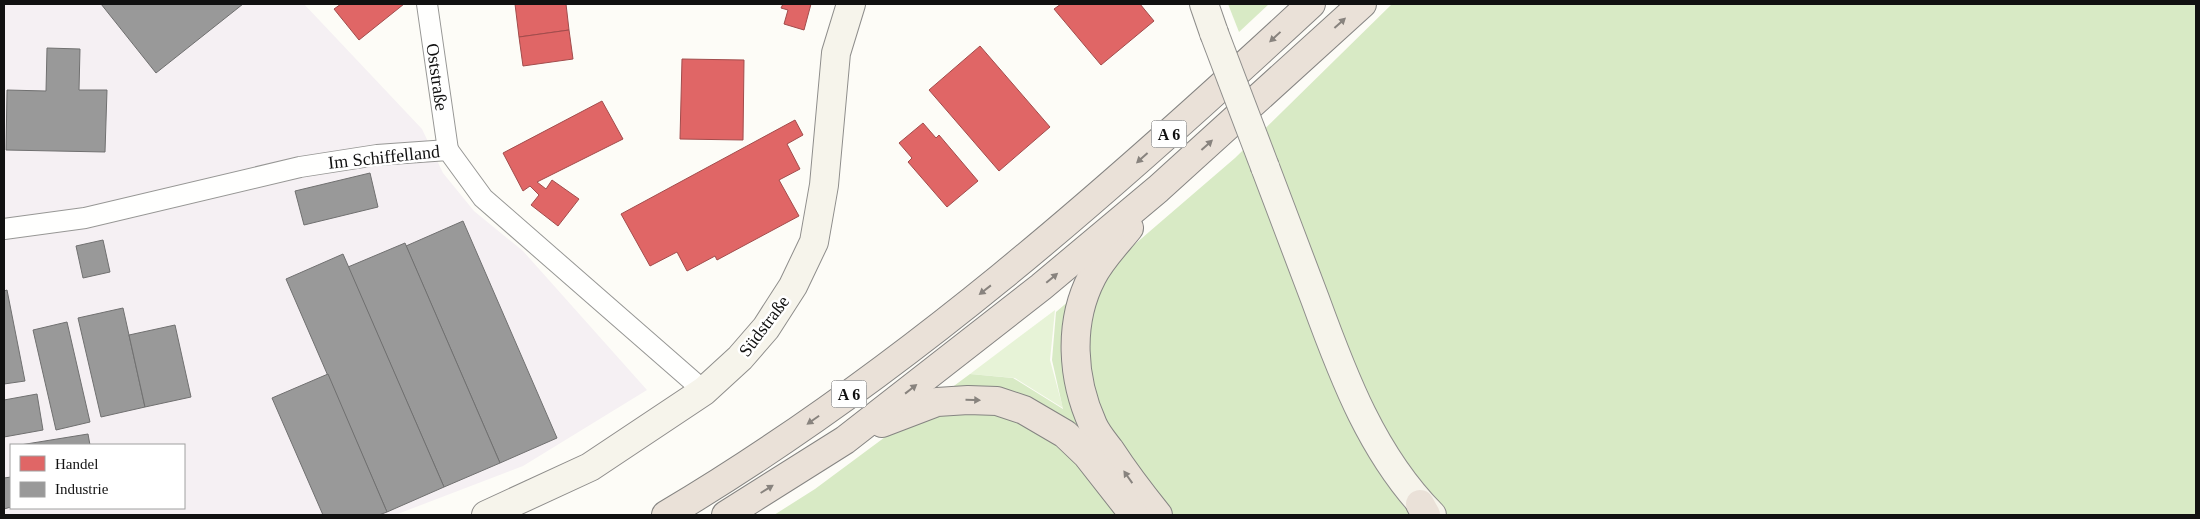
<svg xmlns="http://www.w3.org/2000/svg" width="2200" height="519" viewBox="0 0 2200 519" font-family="Georgia,serif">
  <rect width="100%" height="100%" fill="#fdfcf7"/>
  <path fill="#f5f0f3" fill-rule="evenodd" d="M4,4h300l118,125 21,44 31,38 49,40 124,139 -124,76 -128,49h-391zM11,445h173v63h-173z"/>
  <path fill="#e7f3d7" d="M1055,310l-5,50 13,48 -48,-30 -45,-4z"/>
  <g fill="#d8eac5">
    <path d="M1228,4h41l-30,28z"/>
    <path d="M1392,4h804v511h-1422l41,-26 155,-115 43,4 50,31 -11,-49 4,-48 179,-154z"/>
  </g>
  <g fill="#e06666" stroke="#a24c4c">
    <path d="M341,4h63l-45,36 -25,-31z"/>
    <path d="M515,4h51l3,26 -50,7z"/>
    <path d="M783,4h28l-7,26 -20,-6 4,-14 -7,-2z"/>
    <path d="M1061,4h79l14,17 -53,44 -47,-56z"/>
    <path d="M569,30l4,29 -50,7 -4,-29z"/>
    <path d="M980,46l70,81 -51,44 -70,-81z"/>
    <path d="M682,59l62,1 -1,80 -63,-1z"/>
    <path d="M602,101l21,38 -86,43 9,7 6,-9 27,19 -21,27 -27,-21 8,-10 -9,-9 -7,5 -20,-38z"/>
    <path d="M795,120l8,15 -16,9 13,25 -21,11 20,36 -82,44 -2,-4 -28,15 -10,-19 -27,14 -29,-52z"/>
    <path d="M923,123l13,15 3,-3 39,46 -31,26 -39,-45 4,-4 -13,-15z"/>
  </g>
  <g fill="#999" stroke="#707070">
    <path d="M101,4h142l-87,69z"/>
    <path d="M47,48l33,1 -1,41h28l-2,62 -99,-2 1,-60 39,1z"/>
    <path d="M370,173l8,34 -74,18 -9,-34z"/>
    <path d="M463,221l94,217 -57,25 -94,-217z"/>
    <path d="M103,240l7,32 -27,6 -7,-32z"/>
    <path d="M405,243l95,220 -56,24 -96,-220z"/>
    <path d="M343,254l101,233 -57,25 -101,-233z"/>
    <path d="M7,290l18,91 -21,3v-93z"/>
    <path d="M123,308l22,99 -44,10 -23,-99z"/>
    <path d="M67,322l23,100 -34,8 -23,-100z"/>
    <path d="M175,325l16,72 -46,10 -16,-72z"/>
    <path d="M328,374l59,138 -8,3h-56l-51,-117z"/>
    <path d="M37,394l6,36 -39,7v-37z"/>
    <path d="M88,434l2,11h-70z"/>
    <path d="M11,477v30l-7,2v-31z"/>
  </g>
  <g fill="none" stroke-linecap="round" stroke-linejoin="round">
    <defs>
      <g id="street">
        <path d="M427,4l21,146"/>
        <path d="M4,229l81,-11 215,-51 77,-12 71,-5 35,48 221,193"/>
      </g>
      <g id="secondary">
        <path d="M1204,4l10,29"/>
        <path d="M1265,167c17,44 33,88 50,132 28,77 58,157 117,216"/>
        <path d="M486,515l104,-48 114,-76 36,-33 26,-30 27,-42 21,-44 10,-57 12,-132 15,-49"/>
      </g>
      <g id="highway">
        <path d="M1129,228c-12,15 -28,31 -37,49 -24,46 -20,102 1,148 4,9 11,17 17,25 15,23 31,44 48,65"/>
        <path d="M882,423l55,-21 31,-2 29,1 27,9 41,24 22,21 47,60"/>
        <path d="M1420,504l6,11"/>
        <path d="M666,515c236,-140 444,-325 645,-511"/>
        <path d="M726,515l119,-75 196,-153 117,-98 204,-185"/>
      </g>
    </defs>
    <use href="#street" stroke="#979795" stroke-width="22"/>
    <use href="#secondary" stroke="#8e8d8b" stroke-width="30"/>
    <use href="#highway" stroke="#858482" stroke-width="30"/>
    <use href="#street" stroke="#fffffe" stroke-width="20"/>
    <use href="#secondary" stroke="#f6f4eb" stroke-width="28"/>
    <use href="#highway" stroke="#eae1d8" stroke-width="28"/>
    <defs>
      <path id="secondary-bridge" d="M1214,33l51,134"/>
    </defs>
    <use href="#secondary-bridge" stroke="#8e8d8b" stroke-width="30" stroke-linecap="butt"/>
    <use href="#secondary-bridge" stroke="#f6f4eb" stroke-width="28"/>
  </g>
  <defs><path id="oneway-solid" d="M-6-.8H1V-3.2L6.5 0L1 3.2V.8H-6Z" transform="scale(1.25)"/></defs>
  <g fill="#88837e">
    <use href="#oneway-solid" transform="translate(1340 23) rotate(-42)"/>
    <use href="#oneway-solid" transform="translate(1275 37) rotate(137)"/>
    <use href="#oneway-solid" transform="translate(1207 145) rotate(-42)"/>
    <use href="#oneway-solid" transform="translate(1142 158) rotate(138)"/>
    <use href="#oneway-solid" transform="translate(1052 278) rotate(-40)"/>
    <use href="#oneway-solid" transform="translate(985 290) rotate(142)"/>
    <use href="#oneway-solid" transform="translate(911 389) rotate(-38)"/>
    <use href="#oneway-solid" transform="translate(973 400) rotate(2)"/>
    <use href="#oneway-solid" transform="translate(813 420) rotate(145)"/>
    <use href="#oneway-solid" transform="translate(1128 477) rotate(-125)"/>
    <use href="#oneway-solid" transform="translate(767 489) rotate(-32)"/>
  </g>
  <g text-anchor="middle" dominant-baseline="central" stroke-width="5" stroke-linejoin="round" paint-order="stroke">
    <g fill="#fff" stroke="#585858" stroke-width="1">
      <rect x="1151.5" y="120.5" width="35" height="27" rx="4"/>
      <rect x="831.5" y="380.5" width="35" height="27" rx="4"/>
    </g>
    <g font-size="16" font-weight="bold" fill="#111">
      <text x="1169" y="134">A 6</text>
      <text x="849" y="394">A 6</text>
    </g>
    <g font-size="18" fill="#111" stroke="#fff">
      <text transform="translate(437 77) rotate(82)">Oststraße</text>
      <text transform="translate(384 157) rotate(-6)">Im Schiffelland</text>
      <text transform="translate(764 326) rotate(-53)">Südstraße</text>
    </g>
  </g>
  <rect width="2200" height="519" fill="none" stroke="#111111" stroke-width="10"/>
  <rect x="10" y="444" width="175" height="65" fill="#ffffff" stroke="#a0a0a0"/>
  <rect x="20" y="456" width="25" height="15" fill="#e06666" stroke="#a0a0a0"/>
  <text x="55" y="469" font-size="15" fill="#111111">Handel</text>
  <rect x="20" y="482" width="25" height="15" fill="#999999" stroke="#a0a0a0"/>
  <text x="55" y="494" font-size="15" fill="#111111">Industrie</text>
</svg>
